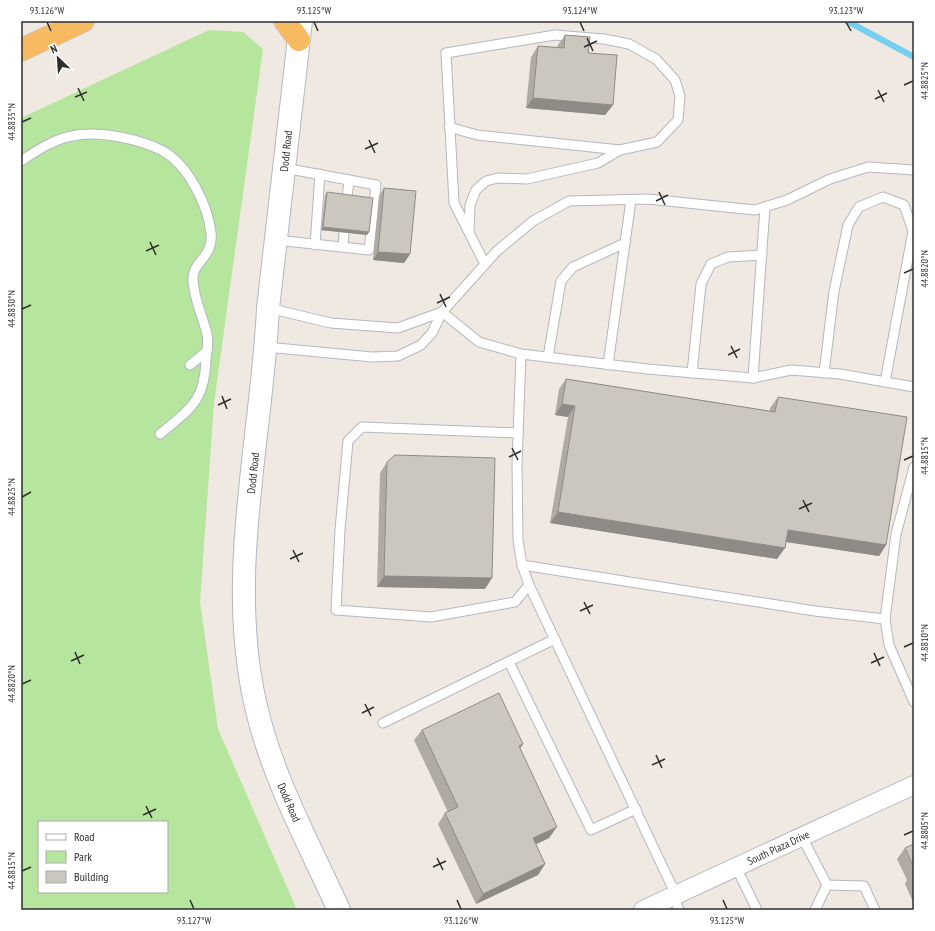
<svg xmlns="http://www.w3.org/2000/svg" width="935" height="931" viewBox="0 0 935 931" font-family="'PT Sans Narrow',sans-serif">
  <rect width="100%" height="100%" fill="#efe9e1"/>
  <path fill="#b6e59e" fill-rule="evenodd" d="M209,30l34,2 20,17 -49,354 -14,199 18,127 79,181h-276v-792zM39,822h128v70h-128z"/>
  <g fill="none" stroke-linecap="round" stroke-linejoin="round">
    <path stroke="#75cff0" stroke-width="6" d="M847,21l67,36"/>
    <defs>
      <g id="service">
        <path d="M449,127l28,8 143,15"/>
        <path d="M21,161c15,-10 33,-22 51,-25 26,-6 68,3 91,15 25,14 45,54 48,82 3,24 -19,29 -18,46 0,18 10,38 14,55 2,8 0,17 -1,24 -1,43 -15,50 -46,76"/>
        <path d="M347,198l2,-18"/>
        <path d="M469,232l1,-27 6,-15 10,-9 12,-3 29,1 71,-16 22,-13 37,-8 21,-22 2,-24 -5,-16 -19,-21 -27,-15 -25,-5 -49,-4 -109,18 8,150 31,61"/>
        <path d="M276,240l93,10 7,-65 -92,-17"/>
        <path d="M315,245l5,-71"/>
        <path d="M343,247l1,-14"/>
        <path d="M268,308l63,15 67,5 44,-16"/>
        <path d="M442,312l37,30 42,12 -4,110 1,76 4,25 293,46 70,8"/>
        <path d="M266,347l106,10 26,-1 23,-11 11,-12 10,-21 55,-61 36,-30 36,-20 79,-2 107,11 32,-10 43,-21 38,-12 46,3"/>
        <path d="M521,354l126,15 106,9 38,-8 49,4 74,13"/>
        <path d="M548,357l13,-76 12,-14 52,-24"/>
        <path d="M190,365l17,-14"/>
        <path d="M608,365l23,-165"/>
        <path d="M692,373l9,-89 10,-20 17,-7 34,-2"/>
        <path d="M824,373l10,-82 14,-66 11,-18 24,-10 21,8 9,26 -28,151"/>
        <path d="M753,378l12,-171"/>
        <path d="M518,433l-156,-6 -14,14 -8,89 -4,80 95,7 84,-15 14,-17 -7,-20"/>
        <path d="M914,467l-18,67 -11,85 4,26 25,57"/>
        <path d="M529,585l147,310"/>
        <path d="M509,662l82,168 45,-21"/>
        <path d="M383,723l172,-84"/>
        <path d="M802,837l25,48"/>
        <path d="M736,867l21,43"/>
        <path d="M827,885l37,1 11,24"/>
        <path d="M673,896l6,14"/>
        <path d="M815,910l12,-25"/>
      </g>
      <g id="minor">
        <path id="s1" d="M643,910l271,-125"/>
      </g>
      <g id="secondary">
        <path id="s2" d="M301,21l-33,287c-6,130 -42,264 -13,394 16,73 53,140 84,208"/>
      </g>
      <g id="trunk">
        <path d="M285,21l14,19"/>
        <path d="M21,50l62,-29"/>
      </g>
    </defs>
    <use href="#service" stroke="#b4b7c1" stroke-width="11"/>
    <use href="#minor" stroke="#b4b7c1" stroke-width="20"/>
    <use href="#secondary" stroke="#b4b7c1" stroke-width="24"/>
    <use href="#trunk" stroke="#c9c9c9" stroke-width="24"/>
    <use href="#service" stroke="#fff" stroke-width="9"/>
    <use href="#minor" stroke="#fff" stroke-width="18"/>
    <use href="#secondary" stroke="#fff" stroke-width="22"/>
    <use href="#trunk" stroke="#f8ba60" stroke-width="22"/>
  </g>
  <g fill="#afaba4">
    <path d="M565,35l23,18 25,52 -8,10 -79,-7 5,-51 7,-11 19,2 1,-3z"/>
    <path d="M384,188l26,66 -6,9 -31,-3 6,-64z"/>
    <path d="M327,192l42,40 -2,3 -46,-5 4,-35z"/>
    <path d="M566,379l204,32v-3l8,-11 108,148 -7,11 -93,-14 -9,17 -227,-36 18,-106 -13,-2 4,-26z"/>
    <path d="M387,462l98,127 -108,-2 3,-114z"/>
    <path d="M422,730l98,19 29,89 -13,6 9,20 -7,11 -62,29 -38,-80 7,-11 3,-1 -34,-72z"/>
    <path d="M914,844v57l-1,1 -8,-18 2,-4 -10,-21 8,-11z"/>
  </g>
  <g fill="#8e8b86">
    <path d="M533,98l80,7 -8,10 -79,-7z"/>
    <path d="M323,227l46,5 -2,3 -46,-5z"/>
    <path d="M378,252l32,2 -6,9 -31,-3z"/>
    <path d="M562,404l13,2 -7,11 -13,-2z"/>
    <path d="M558,512l227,36 -8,11 -227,-36z"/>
    <path d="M788,530l98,15 -7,11 -99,-15z"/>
    <path d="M384,576l108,2 -7,11 -108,-2z"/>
    <path d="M523,744l-7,11 3,-9z"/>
    <path d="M557,827l-8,11 -23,11 7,-11z"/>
    <path d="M545,864l-7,11 -62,29 7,-10z"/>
  </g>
  <g fill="#cbc7bf" stroke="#8e8b86">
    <path d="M565,35l25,2 -2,16 29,2 -4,50 -80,-7 5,-52 26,2z"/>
    <path d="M384,188l32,3 -6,63 -32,-2z"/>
    <path d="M327,192l46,6 -4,34 -46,-5z"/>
    <path d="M566,379l209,33 3,-15 129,20 -21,128 -98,-15 -3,18 -227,-36 17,-106 -13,-2z"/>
    <path d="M395,455l100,3 -3,120 -108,-2 3,-114z"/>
    <path d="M499,693l24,51 -4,2 38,81 -24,11 12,26 -62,30 -38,-81 13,-6 -36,-77z"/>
    <path d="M914,844v24l-9,-20z"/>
  </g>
  <path fill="none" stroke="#2e2e2e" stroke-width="1.5" d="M47,22l4,9M314,22l4,9M580,22l4,9M846,22l5,9M587,38l6,13M584,47l13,-6M904,85l9,-4M78,88l6,13M878,90l6,12M75,97l12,-5M875,99l12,-6M22,122l9,-4M369,140l6,13M365,149l13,-6M659,192l6,13M656,201l12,-6M150,242l6,13M146,251l13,-6M904,273l9,-4M440,294l6,13M437,303l13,-6M22,309l9,-4M731,346l6,12M728,355l12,-6M222,396l5,13M218,405l13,-6M512,448l6,12M509,457l12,-6M904,460l9,-4M22,497l9,-5M803,500l6,12M799,509l13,-6M293,550l6,12M290,559l13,-6M584,602l6,12M580,611l13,-6M904,647l9,-4M75,652l5,12M874,653l6,13M71,661l13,-6M871,663l13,-6M22,684l9,-4M365,704l6,12M362,713l12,-6M656,755l6,13M652,765l13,-6M146,806l6,12M143,815l13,-6M904,835l9,-4M437,858l6,12M433,867l13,-6M22,871l9,-4M190,900l4,9M457,900l4,9M723,900l4,9"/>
  <g text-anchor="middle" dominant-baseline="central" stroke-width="4" stroke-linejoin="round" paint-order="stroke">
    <g font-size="11" fill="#2e2e2e" stroke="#fff">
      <text transform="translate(286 151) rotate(-84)">Dodd Road</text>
      <text transform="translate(253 473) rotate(-84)">Dodd Road</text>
      <text stroke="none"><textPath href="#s2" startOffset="791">Dodd Road</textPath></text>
      <text stroke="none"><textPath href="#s1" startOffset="149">South Plaza Drive</textPath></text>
    </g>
  </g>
  <rect width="935" height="931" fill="none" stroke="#ffffff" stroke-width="44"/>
  <rect x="38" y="821" width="130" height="72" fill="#ffffff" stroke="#ababab"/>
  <rect x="46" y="834" width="20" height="6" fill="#ffffff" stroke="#ababab"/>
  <text x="74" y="841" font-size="12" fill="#2e2e2e">Road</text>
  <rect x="46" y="851" width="20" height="12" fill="#b6e59e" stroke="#ababab"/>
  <text x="74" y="861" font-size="12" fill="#2e2e2e">Park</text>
  <rect x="46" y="871" width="20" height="12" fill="#cbc7bf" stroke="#ababab"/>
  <text x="74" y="881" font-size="12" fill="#2e2e2e">Building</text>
  <g transform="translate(58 58) rotate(335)" stroke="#ffffff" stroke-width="3" paint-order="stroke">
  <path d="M0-3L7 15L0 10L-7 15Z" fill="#2e2e2e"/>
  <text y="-6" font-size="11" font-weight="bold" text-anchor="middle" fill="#2e2e2e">N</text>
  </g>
  <rect x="22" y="22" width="891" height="887" fill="none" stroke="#2e2e2e" stroke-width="1.5"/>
  <g font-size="10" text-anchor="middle" fill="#2e2e2e">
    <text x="47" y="14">93.126°W</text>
    <text x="314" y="14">93.125°W</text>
    <text x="580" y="14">93.124°W</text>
    <text x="846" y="14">93.123°W</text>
    <text transform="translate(924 81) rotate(-90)" y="4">44.8825°N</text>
    <text transform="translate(11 122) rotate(-90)" y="4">44.8835°N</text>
    <text transform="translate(924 269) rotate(-90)" y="4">44.8820°N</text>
    <text transform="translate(11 309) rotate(-90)" y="4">44.8830°N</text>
    <text transform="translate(924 456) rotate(-90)" y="4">44.8815°N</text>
    <text transform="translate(11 497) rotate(-90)" y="4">44.8825°N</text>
    <text transform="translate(924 643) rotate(-90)" y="4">44.8810°N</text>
    <text transform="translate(11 684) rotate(-90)" y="4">44.8820°N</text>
    <text transform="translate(924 831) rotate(-90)" y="4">44.8805°N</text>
    <text transform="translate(11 871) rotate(-90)" y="4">44.8815°N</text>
    <text x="194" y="924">93.127°W</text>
    <text x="461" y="924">93.126°W</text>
    <text x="727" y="924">93.125°W</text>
  </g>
</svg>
